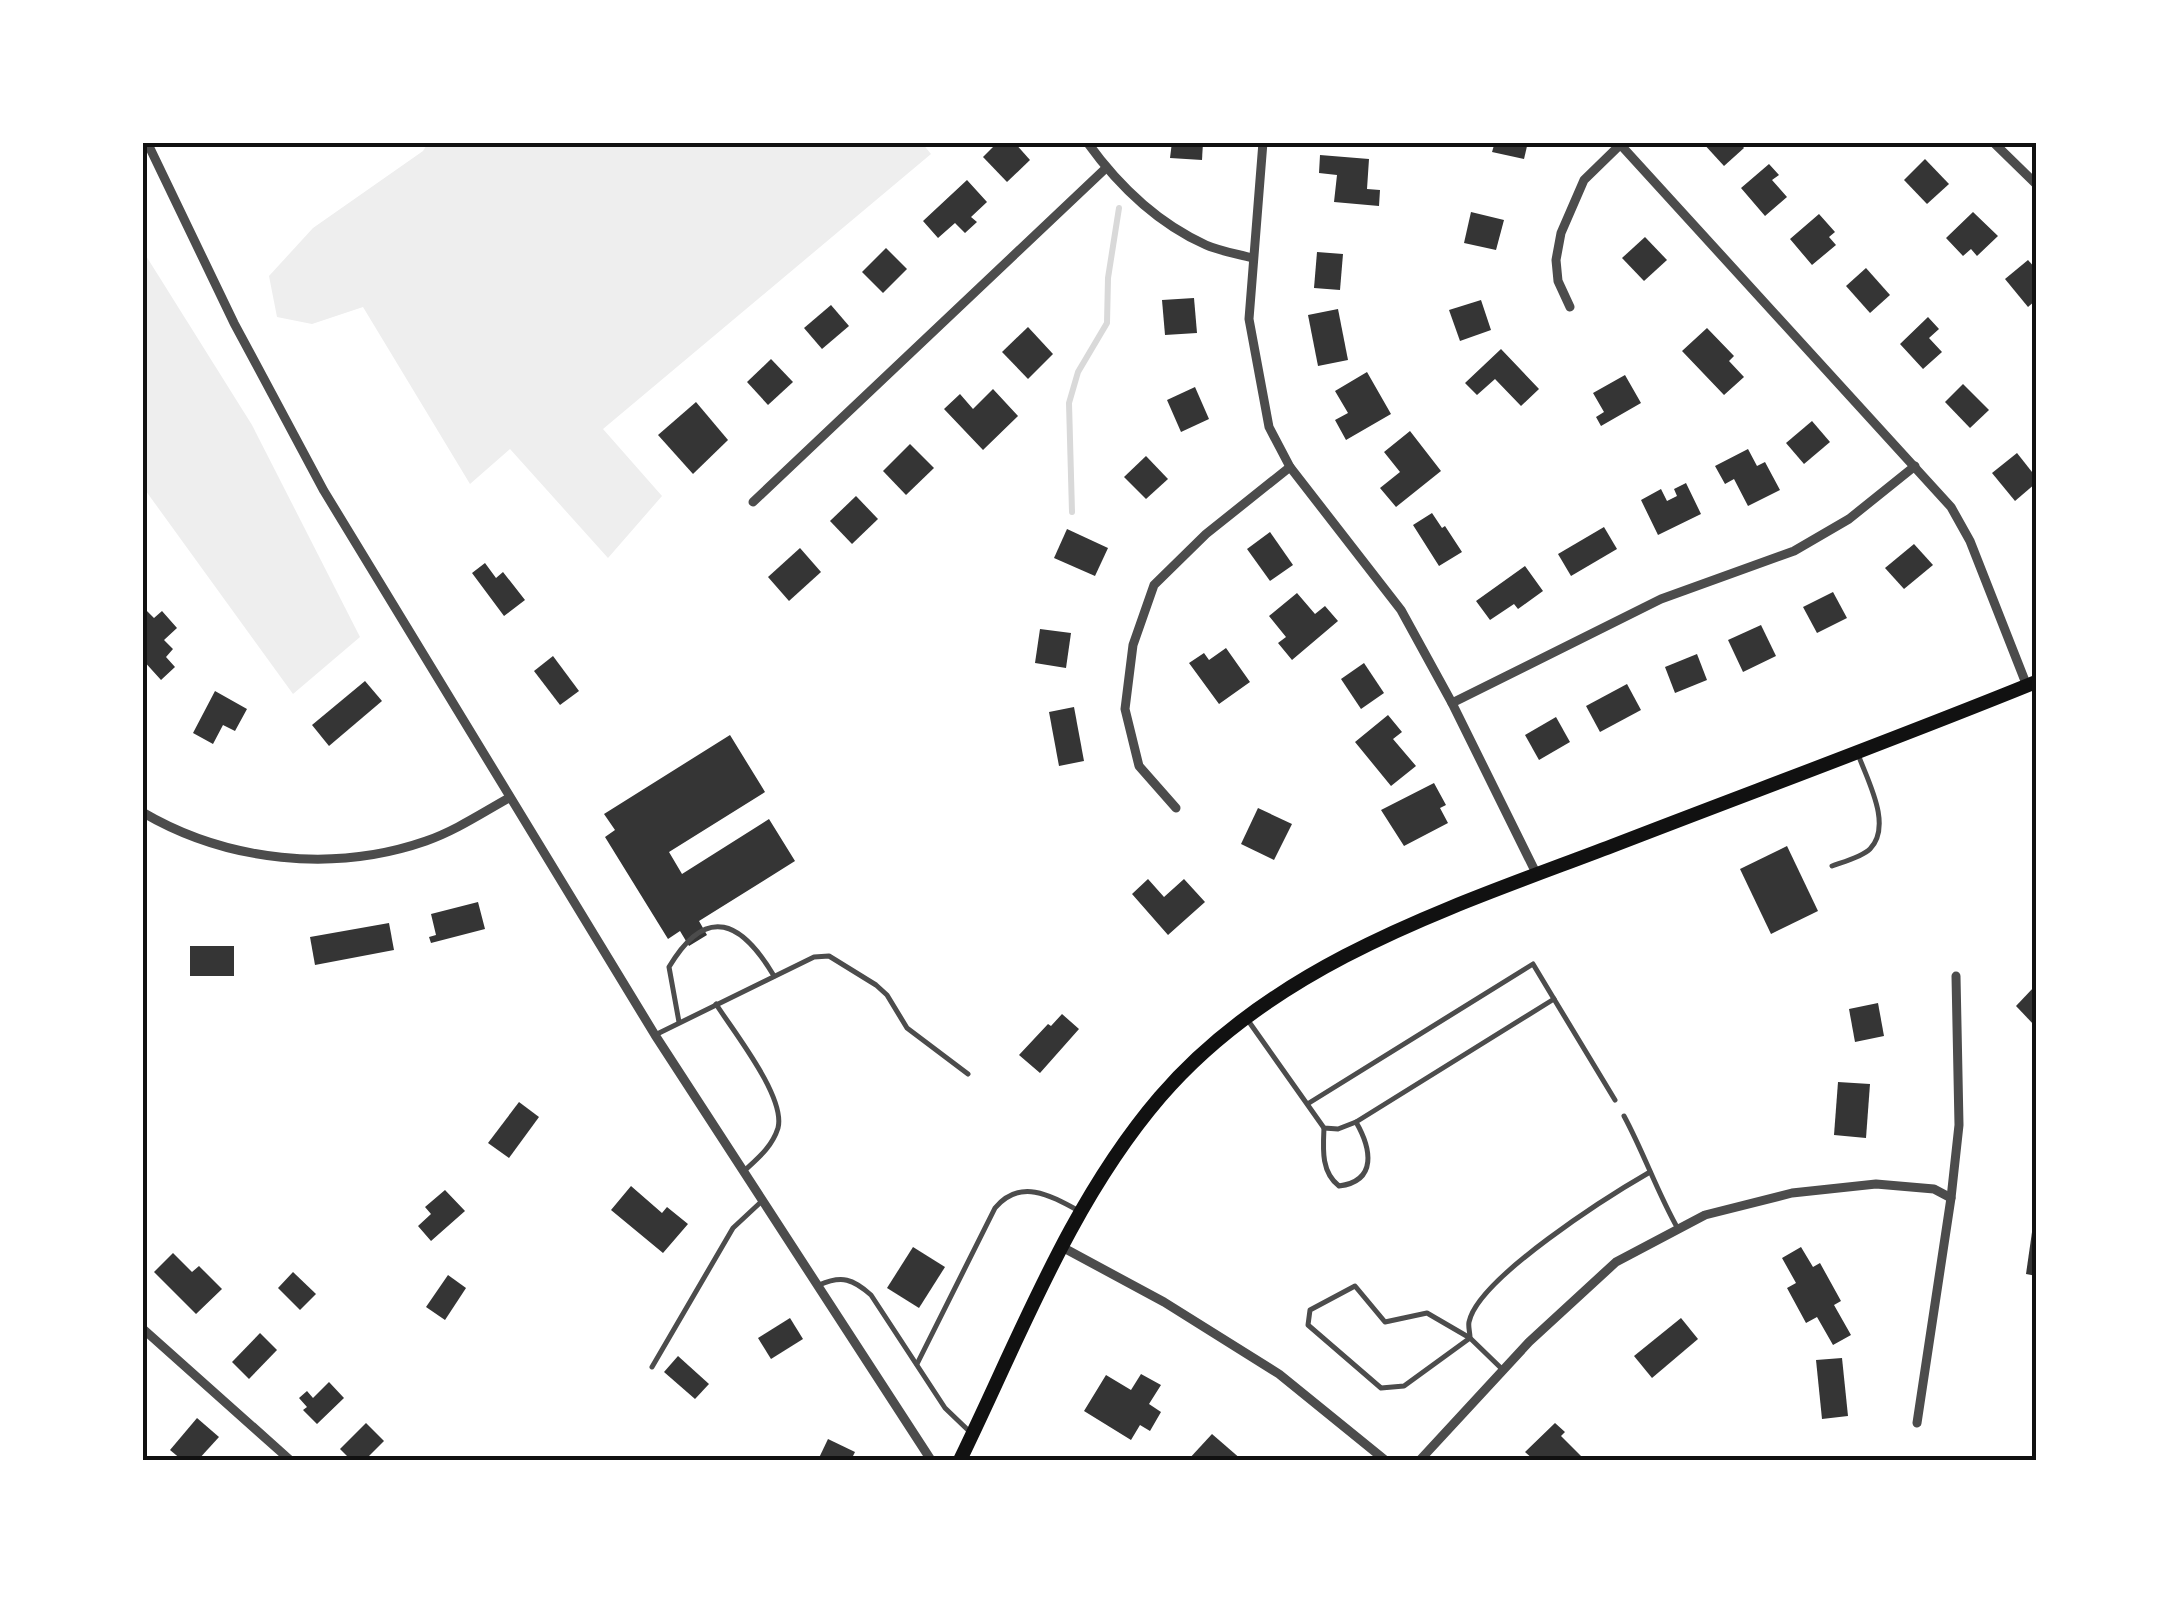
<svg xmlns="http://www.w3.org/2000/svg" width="2179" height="1603" viewBox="0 0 2179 1603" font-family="'Exo 2',sans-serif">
  <rect width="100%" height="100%" fill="#fff"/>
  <g fill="#eee">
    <path d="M922,143l9,11 -328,275 59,67 -54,62 -98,-109 -40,35 -107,-177 -51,17 -35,-7 -8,-41 44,-48 110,-77 5,-8z"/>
    <path d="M143,251l109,174 108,212 -67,57 -150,-207z"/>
  </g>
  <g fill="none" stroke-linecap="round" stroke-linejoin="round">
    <path stroke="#d9d9d9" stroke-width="6" d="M1072,512l-3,-109 9,-31 29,-49 1,-45 11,-70"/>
  </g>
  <g fill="#353535">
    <path d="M998,142h16l16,18 -23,22 -24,-25z"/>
    <path d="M1172,142h31l-1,18 -32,-2z"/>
    <path d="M1495,142h33l-4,17 -32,-7z"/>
    <path d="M1702,142h37l5,6 -20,18z"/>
    <path d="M1320,155l49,4 -2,30 13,1 -1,16 -45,-4 3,-27 -18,-2z"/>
    <path d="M1925,159l24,25 -22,20 -23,-24z"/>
    <path d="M1769,164l10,11 -7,5 15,17 -22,19 -24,-28z"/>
    <path d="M967,180l20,22 -16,15 6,5 -12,11 -10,-10 -17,15 -15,-17z"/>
    <path d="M1471,212l33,8 -8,30 -32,-7z"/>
    <path d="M1973,212l25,24 -21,20 -6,-7 -8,7 -17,-18z"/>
    <path d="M1819,214l16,18 -6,5 7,8 -24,20 -22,-26z"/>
    <path d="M1645,237l22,23 -23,21 -22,-23z"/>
    <path d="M886,248l21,21 -24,24 -21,-21z"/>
    <path d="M1317,252l26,2 -3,36 -26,-2z"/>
    <path d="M2028,260l8,9v31l-8,7 -23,-28z"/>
    <path d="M1866,268l24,27 -20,18 -24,-27z"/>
    <path d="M1194,298l3,35 -32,2 -3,-35z"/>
    <path d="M1481,300l10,30 -31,11 -11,-31z"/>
    <path d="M831,305l18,21 -27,23 -18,-21z"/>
    <path d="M1338,309l10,51 -30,6 -10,-51z"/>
    <path d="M1928,317l11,12 -10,9 13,14 -19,17 -23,-25z"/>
    <path d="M1028,327l25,27 -25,25 -26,-27z"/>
    <path d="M1707,328l27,28 -5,5 15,16 -20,18 -42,-44z"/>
    <path d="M1501,349l38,40 -18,17 -26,-27 -18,16 -12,-12z"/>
    <path d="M771,359l22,23 -25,23 -21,-23z"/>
    <path d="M1367,372l24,42 -45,26 -11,-20 13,-7 -13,-22z"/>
    <path d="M1625,375l16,28 -40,23 -5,-9 8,-5 -11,-19z"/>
    <path d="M1963,384l26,26 -19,18 -25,-26z"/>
    <path d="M1195,387l14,32 -28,13 -14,-32z"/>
    <path d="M993,389l25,27 -35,34 -39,-41 16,-15 13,15z"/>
    <path d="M696,402l32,38 -35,34 -35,-39z"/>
    <path d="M1812,421l18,21 -26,22 -18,-21z"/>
    <path d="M1410,431l31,40 -45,36 -16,-19 20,-16 -16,-20z"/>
    <path d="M910,444l24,24 -28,27 -23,-24z"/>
    <path d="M1748,449l9,17 8,-4 15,28 -32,16 -14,-27 -9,5 -10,-18z"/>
    <path d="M2017,453l19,24v6l-21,18 -23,-28z"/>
    <path d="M1146,456l22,23 -22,20 -22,-22z"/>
    <path d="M1686,483l15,31 -43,21 -17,-35 20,-11 6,12 10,-5 -3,-7z"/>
    <path d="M856,496l22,23 -26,25 -22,-23z"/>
    <path d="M1432,513l10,15 3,-2 17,26 -23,14 -26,-41z"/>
    <path d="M1604,527l13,22 -46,27 -13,-22z"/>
    <path d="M1067,529l41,19 -13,28 -41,-18z"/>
    <path d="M1270,532l23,33 -23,16 -23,-32z"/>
    <path d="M1914,544l19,21 -29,24 -19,-21z"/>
    <path d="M800,548l21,24 -32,29 -21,-24z"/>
    <path d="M485,563l11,15 7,-6 22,28 -21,16 -32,-43z"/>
    <path d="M1525,566l18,25 -25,18 -4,-5 -24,16 -14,-19z"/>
    <path d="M1833,592l14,26 -30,15 -14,-26z"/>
    <path d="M1297,593l18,21 10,-8 13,15 -46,39 -14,-17 8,-6 -17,-21z"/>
    <path d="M142,606l12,12 8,-7 15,17 -13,12 9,9 -7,8 9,10 -14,13 -19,-21z"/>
    <path d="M1761,625l15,31 -33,16 -15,-32z"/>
    <path d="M1040,629l31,4 -5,35 -31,-5z"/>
    <path d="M1226,648l24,34 -31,22 -30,-41 15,-10 5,7z"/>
    <path d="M1697,654l10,26 -32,13 -10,-26z"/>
    <path d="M553,656l26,35 -19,14 -26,-34z"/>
    <path d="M1364,663l20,30 -23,16 -20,-30z"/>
    <path d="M365,681l17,20 -53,45 -17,-21z"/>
    <path d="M1627,684l14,26 -41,22 -14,-26z"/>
    <path d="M215,691l32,18 -12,22 -12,-6 -10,19 -20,-11z"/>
    <path d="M1074,707l10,54 -25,5 -10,-54z"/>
    <path d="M1388,715l14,17 -9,7 23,27 -25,20 -36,-44z"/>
    <path d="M1556,717l14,25 -31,18 -14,-25z"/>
    <path d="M730,735l35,57 -96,60 13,22 87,-55 26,42 -96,60 8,14 -18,11 -9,-15 -12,8 -63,-102 10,-7 -11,-16z"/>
    <path d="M1434,783l12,22 -6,3 8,15 -44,23 -23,-36z"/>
    <path d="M1258,808l34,16 -18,36 -33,-16z"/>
    <path d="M1787,846l31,65 -47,23 -31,-65z"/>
    <path d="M1148,879l16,18 20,-18 21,23 -37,33 -36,-41z"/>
    <path d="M478,902l7,27 -54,14 -2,-6 7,-2 -5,-21z"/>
    <path d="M389,923l5,27 -79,15 -5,-28z"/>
    <rect x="190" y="946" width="44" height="30"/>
    <path d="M2036,985v42l-20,-21z"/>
    <path d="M1878,1003l6,33 -29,6 -6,-33z"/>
    <path d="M1062,1014l17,15 -39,44 -21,-18 29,-31 3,2z"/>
    <path d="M1838,1082l32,2 -4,54 -32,-3z"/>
    <path d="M519,1102l20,15 -30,41 -21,-15z"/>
    <path d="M631,1186l31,27 5,-6 21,17 -25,29 -52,-43z"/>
    <path d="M445,1190l20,21 -34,30 -13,-15 13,-12 -6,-7z"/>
    <path d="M2034,1218h2v58l-10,-2z"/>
    <path d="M913,1247l32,20 -26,41 -32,-20z"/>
    <path d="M1801,1247l12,20 7,-4 21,38 -7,4 17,30 -18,10 -16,-28 -11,6 -19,-35 9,-5 -14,-25z"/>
    <path d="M173,1253l19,19 7,-6 23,23 -26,25 -42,-42z"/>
    <path d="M293,1272l23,22 -16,16 -22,-22z"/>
    <path d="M448,1275l18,13 -21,32 -19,-13z"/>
    <path d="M790,1318l13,21 -32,20 -13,-21z"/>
    <path d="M1681,1318l17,21 -46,39 -18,-22z"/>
    <path d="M260,1333l17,17 -28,29 -17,-17z"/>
    <path d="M678,1356l31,28 -14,15 -31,-27z"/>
    <path d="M1842,1358l6,58 -26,3 -6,-59z"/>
    <path d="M1141,1374l20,11 -12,19 12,8 -11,19 -10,-6 -9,15 -47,-29 22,-36 25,15z"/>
    <path d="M329,1382l15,16 -27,26 -14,-14 4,-3 -8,-9 8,-7 6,7z"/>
    <path d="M197,1418l22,19 -21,23h-16l-12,-10z"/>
    <path d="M366,1423l18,18 -19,19h-14l-11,-11z"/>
    <path d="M1555,1423l10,9 -4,4 24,24h-51l-9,-8z"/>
    <path d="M1212,1434l30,26h-54z"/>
    <path d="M828,1439l27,13 -4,8h-33z"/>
  </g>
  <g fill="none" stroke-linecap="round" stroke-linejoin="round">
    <g stroke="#4c4c4c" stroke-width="5">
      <path d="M1832,866c11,-4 30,-9 38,-17 23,-24 -3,-69 -12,-95"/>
      <path d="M716,1004c17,27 70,93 62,124 -6,19 -20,30 -34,43"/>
      <path d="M1247,1019l77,109 14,1 18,-7 198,-123 61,101"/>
      <path d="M679,1022l-10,-55c38,-64 73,-45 105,9"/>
      <path d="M655,1035l159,-78 15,-1 47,29 11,10 20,33 61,46"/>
      <path d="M1309,1103l224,-139 21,35"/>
      <path d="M1624,1116c20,37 33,76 54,113"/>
      <path d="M1324,1128c-1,21 -3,44 15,58 39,-5 32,-38 17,-64"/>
      <path d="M819,1285c23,-10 34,-6 52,10l74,113 25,24"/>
      <path d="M1355,1286l30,36 42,-9 43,25 -66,48 -23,2 -73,-63 2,-15z"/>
      <path d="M917,1364l78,-156c25,-30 55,-13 84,3"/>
      <path d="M652,1367l81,-139 29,-27"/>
      <path d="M1503,1370l-33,-32c0,-6 -2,-11 -1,-16 9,-44 141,-127 181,-150"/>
    </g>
    <g stroke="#4c4c4c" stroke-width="9">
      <path d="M147,142l87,181 90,168 331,544 276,425"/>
      <path d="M1087,142c31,43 70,81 119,103 14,6 31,9 46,13"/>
      <path d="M1263,142l-14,177 20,108 21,40 111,143 51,93 85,172"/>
      <path d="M1618,142l333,365 19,34 57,145"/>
      <path d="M1993,142l43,42"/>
      <path d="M1570,307l-12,-26 -2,-21 5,-27 23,-53 39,-38"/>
      <path d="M753,502l353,-334"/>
      <path d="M1452,703l209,-104 133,-48 55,-32 66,-53"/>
      <path d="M1176,808l-37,-42 -14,-57 8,-64 21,-60 52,-51 84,-67"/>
      <path d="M142,812c85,50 192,61 284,29 29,-10 56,-28 83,-43"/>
      <path d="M1062,1247l102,55 115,72 106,86"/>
      <path d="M142,1328l148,132"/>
      <path d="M1917,1423l34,-225 8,-73 -3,-149"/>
      <path d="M1420,1460l109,-118 87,-80 89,-47 87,-22 84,-9 58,5 17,9"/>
    </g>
    <path stroke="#111" stroke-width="14" d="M960,1460c60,-123 110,-258 200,-363 116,-135 292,-190 452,-251 142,-55 284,-107 424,-164"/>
  </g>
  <rect width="2179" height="1603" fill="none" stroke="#ffffff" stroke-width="290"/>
  <rect x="145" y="145" width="1889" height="1313" fill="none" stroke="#111" stroke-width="4"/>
</svg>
